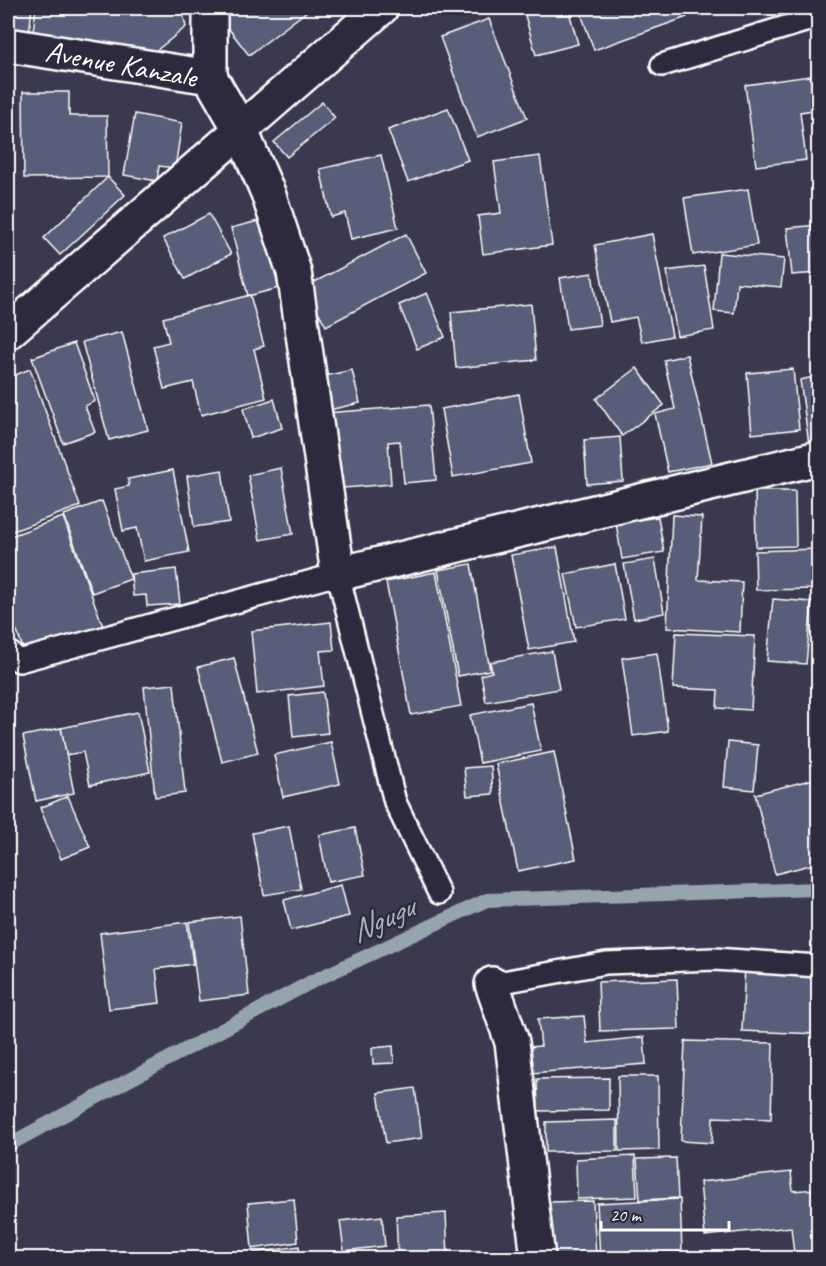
<svg xmlns="http://www.w3.org/2000/svg" width="826" height="1266" viewBox="0 0 826 1266" font-family="Caveat,sans-serif">
  <rect width="100%" height="100%" fill="#3b394f"/>
  <filter id="ink" filterUnits="userSpaceOnUse"><feTurbulence type="fractalNoise" baseFrequency=".0167" numOctaves="2"/><feDisplacementMap in="SourceGraphic" scale="12" xChannelSelector="R" yChannelSelector="G"/><feConvolveMatrix kernelMatrix="1 2 1 2 8 2 1 2 1" color-interpolation-filters="sRGB"/></filter>
  <g filter="url(#ink)">
    <g fill="none" stroke-linecap="round" stroke-linejoin="round">
      <path stroke="#95a4ad" stroke-width="14" d="M8,1145l305,-164 174,-81 331,-11"/>
    </g>
    <g fill="#585d79" stroke="#fff" stroke-width="1.5">
      <path d="M8,8h24l-3,25 -21,-3z"/>
      <path d="M36,8h146l4,19 -34,27 -120,-15z"/>
      <path d="M217,8h94l-62,47 -24,-31z"/>
      <path d="M523,8h45l10,36 -42,11z"/>
      <path d="M579,8h105l3,9 -93,33z"/>
      <path d="M489,19l38,99 -50,19 -37,-100z"/>
      <path d="M810,76l4,34 -14,2 6,48 -50,6 -11,-81z"/>
      <path d="M23,92h46v24h38l1,61 -84,1z"/>
      <path d="M322,102l13,16 -48,39 -13,-15z"/>
      <path d="M448,108l20,52 -60,22 -20,-52z"/>
      <path d="M135,114l47,9 -7,45 -16,-2 -2,15 -33,-6z"/>
      <path d="M381,155l17,73 -47,11 -6,-26 -14,4 -11,-48z"/>
      <path d="M540,156l12,89 -69,9 -5,-38 23,-3 -7,-51z"/>
      <path d="M108,177l17,18 -65,60 -16,-17z"/>
      <path d="M748,189l9,56 -64,10 -9,-57z"/>
      <path d="M209,214l22,40 -46,25 -22,-41z"/>
      <path d="M262,220l17,68 -31,8 -17,-68z"/>
      <path d="M818,225v48l-26,2 -5,-47z"/>
      <path d="M406,234l20,39 -100,53 -21,-39z"/>
      <path d="M652,234l20,102 -30,6 -6,-25 -26,5 -15,-77z"/>
      <path d="M719,253l65,6 -3,28 -44,-4 -3,30 -20,-2z"/>
      <path d="M704,266l10,64 -37,6 -10,-65z"/>
      <path d="M592,273l8,52 -32,4 -8,-51z"/>
      <path d="M427,293l18,44 -28,12 -18,-44z"/>
      <path d="M250,295l14,51 -10,3 12,49 -65,17 -8,-33 -29,7 -11,-43 16,-4 -6,-24z"/>
      <path d="M531,304l5,56 -80,8 -5,-56z"/>
      <path d="M122,332l26,98 -39,10 -27,-98z"/>
      <path d="M74,343l21,58 -10,5 10,26 -32,11 -31,-85z"/>
      <path d="M687,355l25,108 -44,9 -13,-58 20,-5 -11,-49z"/>
      <path d="M637,368l27,37 -42,31 -26,-37z"/>
      <path d="M30,369l50,137 -72,27v-155z"/>
      <path d="M793,369l6,60 -47,5 -5,-61z"/>
      <path d="M352,370l8,33 -40,9 -8,-33z"/>
      <path d="M818,376v66l-9,2 -9,-64z"/>
      <path d="M519,394l12,69 -78,14 -12,-68z"/>
      <path d="M274,399l8,29 -31,10 -8,-29z"/>
      <path d="M429,405l7,75 -32,3 -4,-42 -12,1 3,42 -59,5 -7,-76z"/>
      <path d="M620,437l3,44 -36,3 -3,-44z"/>
      <path d="M281,468l12,66 -33,6 -12,-65z"/>
      <path d="M173,470l16,82 -45,9 -7,-33 -14,3 -8,-42 14,-3 -1,-7z"/>
      <path d="M222,470l7,52 -35,5 -7,-51z"/>
      <path d="M755,491h40l1,55 -40,1z"/>
      <path d="M102,501l29,78 -39,14 -28,-78z"/>
      <path d="M672,515l30,2 -4,63 44,2 -2,50 -73,-4z"/>
      <path d="M63,517l41,112 -78,28 -18,-51v-69z"/>
      <path d="M658,517l6,35 -42,7 -6,-36z"/>
      <path d="M557,547l17,95 -45,8 -18,-95z"/>
      <path d="M818,549v40l-62,1 -1,-39z"/>
      <path d="M655,559l9,54 -30,6 -10,-55z"/>
      <path d="M471,564l19,106 -32,6 -20,-106z"/>
      <path d="M615,564l10,55 -49,8 -11,-53z"/>
      <path d="M176,569l4,35 -33,2 -1,-11 -13,1 -2,-22z"/>
      <path d="M436,572l25,134 -50,9 -25,-133z"/>
      <path d="M773,599l39,3 -6,62 -39,-3z"/>
      <path d="M818,618v81l-3,-80z"/>
      <path d="M331,622l3,28 -14,1 4,35 -67,8 -6,-63z"/>
      <path d="M676,633l79,3 -4,74 -34,-2 1,-18 -45,-2z"/>
      <path d="M552,651l7,38 -73,13 -5,-27 11,-3 -2,-10z"/>
      <path d="M657,653l11,78 -35,5 -11,-78z"/>
      <path d="M234,658l24,95 -36,9 -24,-95z"/>
      <path d="M174,684l11,109 -30,4 -11,-110z"/>
      <path d="M323,692l5,41 -35,4 -4,-41z"/>
      <path d="M531,703l10,48 -61,12 -10,-48z"/>
      <path d="M138,712l12,60 -60,13 -7,-33 -17,3 -5,-27z"/>
      <path d="M61,728l13,65 -38,8 -13,-65z"/>
      <path d="M331,742l9,42 -57,13 -9,-42z"/>
      <path d="M728,742l30,3 -4,45 -30,-3z"/>
      <path d="M554,752l22,107 -58,12 -22,-107z"/>
      <path d="M491,766l2,28 -26,2 -3,-28z"/>
      <path d="M818,778v85l-43,11 -20,-80z"/>
      <path d="M68,796l22,51 -29,12 -21,-51z"/>
      <path d="M289,826l12,63 -37,6 -12,-62z"/>
      <path d="M355,828l10,47 -37,7 -9,-47z"/>
      <path d="M341,885l8,31 -58,14 -7,-30z"/>
      <path d="M240,916l9,79 -50,6 -10,-79z"/>
      <path d="M187,922l6,42 -37,5 4,34 -51,6 -9,-76z"/>
      <path d="M745,964l73,3v67l-76,-3z"/>
      <path d="M677,979l2,50 -79,2 -2,-49z"/>
      <path d="M584,1016l3,27 57,-6 2,27 -128,10 -2,-26 25,-2 -3,-27z"/>
      <path d="M685,1041l88,2 -2,76 -58,-2 -1,26 -31,-2z"/>
      <path d="M393,1046l1,17 -21,1 -1,-16z"/>
      <path d="M618,1076h40l1,74 -40,1z"/>
      <path d="M609,1078v32l-71,1 -1,-32z"/>
      <path d="M415,1088l7,50 -36,5 -8,-50z"/>
      <path d="M617,1120v31l-71,1v-30z"/>
      <path d="M635,1156l2,41 -60,2 -1,-40z"/>
      <path d="M676,1158l2,40 -38,2 -3,-41z"/>
      <path d="M791,1172l2,19 23,-2 2,63 -24,2 -3,-27 -86,9 -5,-54z"/>
      <path d="M294,1199l4,43 -46,7 -4,-46z"/>
      <path d="M680,1199l2,53 -42,2 1,4h-41l-3,-55z"/>
      <path d="M593,1201l3,55 -46,1 -2,-55z"/>
      <path d="M446,1213l2,45h-50l-2,-42z"/>
      <path d="M382,1216l3,30 -41,5 -4,-30z"/>
      <path d="M299,1246l1,12h-46l-1,-5z"/>
    </g>
    <g fill="none" stroke-linecap="round" stroke-linejoin="round">
      <defs>
        <g id="lane">
          <path d="M662,65l156,-48"/>
          <path d="M8,651l11,10 319,-87 57,228 44,91"/>
          <path d="M492,984l114,-21 108,-4 104,7"/>
        </g>
        <g id="street">
          <path d="M210,8v69"/>
          <path d="M8,45l202,32 31,54 27,62 26,79 44,302 480,-116"/>
          <path d="M492,984l20,58 26,216"/>
        </g>
        <path id="secondary" d="M8,332l373,-324"/>
      </defs>
      <use href="#lane" stroke="#fff" stroke-width="26"/>
      <use href="#street" stroke="#fff" stroke-width="38"/>
      <use href="#secondary" stroke="#fff" stroke-width="38"/>
      <use href="#lane" stroke="#2f2a3d" stroke-width="21"/>
      <use href="#street" stroke="#2f2a3d" stroke-width="33"/>
      <use href="#secondary" stroke="#2f2a3d" stroke-width="33"/>
    </g>
  </g>
  <g text-anchor="middle" dominant-baseline="central" stroke-width="5" stroke-linejoin="round" paint-order="stroke">
    <g font-size="30" fill="#fff" stroke="#2f2a3d">
      <text transform="translate(121 64) rotate(10)">Avenue Kanzale</text>
    </g>
    <g font-size="32" font-style="italic" fill="#a7b4ba" stroke="#2f2a3d">
      <text transform="translate(382 919) rotate(-25)">Ngugu</text>
    </g>
  </g>
  <rect width="826" height="1266" fill="none" stroke="#2f2a3d" stroke-width="30"/>
  <rect x="15" y="15" width="796" height="1236" fill="none" stroke="#fff" stroke-width="2" filter="url(#ink)"/>
  <path d="M601 1221v9h128v-9" fill="none" stroke="#ffffff" stroke-width="3"/>
  <text x="610" y="1221" font-size="18" fill="#ffffff" stroke="#2f2a3d" stroke-width="4.5" paint-order="stroke">20 m</text>
</svg>
